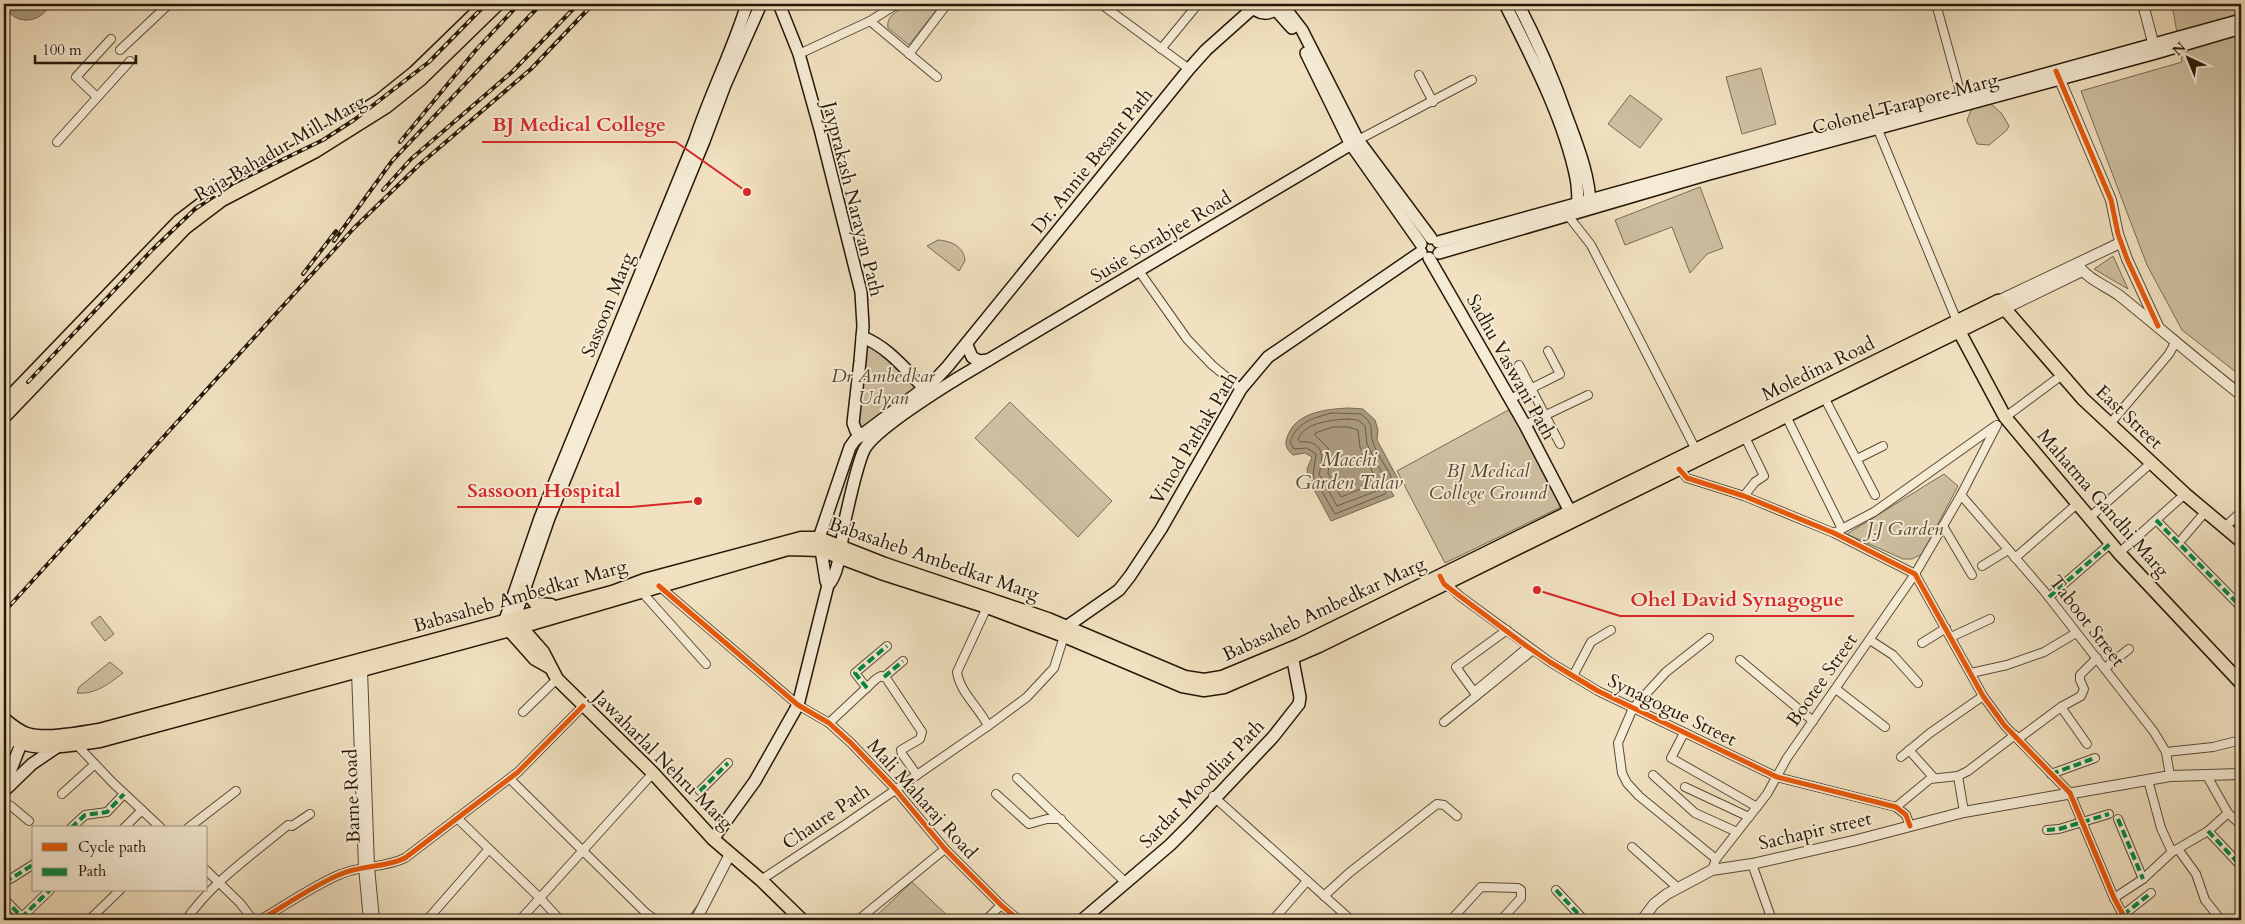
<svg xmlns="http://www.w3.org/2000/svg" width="2245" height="924" viewBox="0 0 2245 924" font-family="Cardo,serif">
  <rect width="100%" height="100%" fill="#f1e1c0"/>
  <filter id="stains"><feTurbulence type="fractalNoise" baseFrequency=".004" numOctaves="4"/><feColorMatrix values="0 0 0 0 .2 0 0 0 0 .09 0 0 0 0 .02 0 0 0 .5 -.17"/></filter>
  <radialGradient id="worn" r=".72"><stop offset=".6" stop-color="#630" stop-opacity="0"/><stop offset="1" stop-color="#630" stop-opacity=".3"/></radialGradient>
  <g fill="#cebfa1" stroke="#7a6b54">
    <path d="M907,4h34l-32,41 -21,-17c-2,-14 11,-16 19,-24z"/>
    <path d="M2172,4h69v372l-59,-46 -35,-65 -66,-174 101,-29z"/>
    <path d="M1761,68l15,56 -34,10 -16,-57z"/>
    <path d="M1630,95l32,24 -22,29 -32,-24z"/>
    <path d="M1990,103l12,11 7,12 -2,4 -18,15 -12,-1 -10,-24 5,-12z"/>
    <path d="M1700,187l23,61 -16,6 -17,19 -18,-46 -47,18 -10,-25z"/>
    <path d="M938,240c13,1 26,6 27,21l-6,10 -32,-25z"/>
    <path d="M2113,256l15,33 -34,-20z"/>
    <path d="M864,343l6,2 38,33 8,12 -52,40 -6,-6z"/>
    <path d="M1010,402l102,99 -34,36 -103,-99z"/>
    <path d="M1512,408l51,94 -4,6 -114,55 -48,-92z"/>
    <path d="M1944,474l14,12 -36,68 -10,5h-9l-56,-25z"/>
    <path d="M100,616l14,18 -9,7 -14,-18z"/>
    <path d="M110,662l13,11c-13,10 -28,22 -46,20l2,-6z"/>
    <path d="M912,882l40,38h-80z"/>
  </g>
  <g fill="#ac9c81" stroke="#766750">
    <path d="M4,4h46c-9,21 -37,22 -46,0z"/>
    <path d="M1349,408l14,1 12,11 3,10 -1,10 21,39 -7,12 3,5 -63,25 -23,-43 -1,-9 5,-12 -7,-4 -12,2c-7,-6 -9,-11 -5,-20 9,-23 39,-26 61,-27z"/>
  </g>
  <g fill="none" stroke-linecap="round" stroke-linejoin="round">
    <g stroke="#695a44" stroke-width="1">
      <path d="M1331,413l30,1c16,13 7,14 12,28 4,13 14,25 19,37l-7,15 -50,20 -22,-38 3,-22 -9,-6 -13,1 -4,-7c8,-21 22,-23 41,-29z"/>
      <path d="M1348,419l10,1 7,6 2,18 18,35 -6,11 -42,16 -18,-32c5,-17 5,-34 -19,-32l-2,-3c7,-17 34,-19 50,-20z"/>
      <path d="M1333,427h15l10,3 2,17 16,32 -3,5 -32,13 -13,-24 2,-15 -2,-10 -13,-13 1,-2z"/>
    </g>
    <path stroke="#766750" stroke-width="2" d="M687,920l12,-16"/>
    <defs>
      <g id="minor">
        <path d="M1101,4l88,65"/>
        <path d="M1936,4l27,98"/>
        <path d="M870,21l67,56"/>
        <path d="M1161,49l37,-45"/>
        <path d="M120,50l49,-46"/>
        <path d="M799,54l71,-33 27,-17"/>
        <path d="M909,54l38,-50"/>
        <path d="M1419,75l14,27"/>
        <path d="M97,97l-21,-20 35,-38"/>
        <path d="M1876,125l81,196"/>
        <path d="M1358,140l114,-60"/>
        <path d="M57,142l73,-81"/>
        <path d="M1566,213l25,32 106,207"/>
        <path d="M1139,271l48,68 25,26 29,24"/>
        <path d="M1519,365l41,79"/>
        <path d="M1824,397l51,98"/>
        <path d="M1510,399l50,-25 -12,-23"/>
        <path d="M1786,416l56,113"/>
        <path d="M2004,418l58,-43"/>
        <path d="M1525,425l63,-30"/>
        <path d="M2109,425l60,-71 6,-11"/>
        <path d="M1857,459l26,-13"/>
        <path d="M1679,469l8,9 57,18 90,37 81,41 68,122 22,30 65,67 44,105 12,22"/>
        <path d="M1961,495l83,96 110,141 12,20 4,24"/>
        <path d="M1744,496l11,-14 9,-6 -19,-39"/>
        <path d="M2089,518l62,-55"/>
        <path d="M2156,520l85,87"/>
        <path d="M1943,526l29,49"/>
        <path d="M2225,527l16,-15"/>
        <path d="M1834,533l40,-21 121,-86"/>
        <path d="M2183,538l23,-27"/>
        <path d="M2119,553l66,-59"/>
        <path d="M2015,558l62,-54"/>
        <path d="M1982,566l26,-16"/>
        <path d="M1444,582l17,15 89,65 48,29 179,86 119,30 10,8 4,11"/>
        <path d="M659,586l139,119 31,18 22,20 44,46 50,60 56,56 18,15"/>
        <path d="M641,591l65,73"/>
        <path d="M2049,597l62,-54"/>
        <path d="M1507,630l-51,37 18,25 54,-45"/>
        <path d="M1951,637l39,-18"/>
        <path d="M1709,638l-43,34 -33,36 -15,35 4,30 5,10 12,13 77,63"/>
        <path d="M1870,640l23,15 25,28"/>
        <path d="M1922,643l24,-15"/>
        <path d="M1740,660l73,61"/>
        <path d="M2105,668l24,-19"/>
        <path d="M363,670l7,197 5,53"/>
        <path d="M356,671l7,196 5,53"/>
        <path d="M1971,673l36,-8 37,-13 32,-19"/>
        <path d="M1573,676l18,-34 20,-12"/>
        <path d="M884,677l19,-16"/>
        <path d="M867,688l-12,-15 32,-27"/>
        <path d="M1836,689l49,38"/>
        <path d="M2061,707l26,37"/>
        <path d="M523,712l34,-33"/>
        <path d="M1444,722l89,-72"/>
        <path d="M829,723l47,-44 5,-3 5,2 36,54 -2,7 -19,11 1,4 15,21"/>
        <path d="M988,726l39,-29 27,-29 10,-32"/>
        <path d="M1684,733l-13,25 86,49"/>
        <path d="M2018,739l43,-32 20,-11 3,-7 -4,-9v-5l17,-17"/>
        <path d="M76,744l36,38 49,46"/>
        <path d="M1909,750l25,28"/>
        <path d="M2166,752l47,-5 28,-7"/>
        <path d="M1901,757l29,-24 53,-37"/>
        <path d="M2051,774l44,-16"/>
        <path d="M1653,775l42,38 42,19"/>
        <path d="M1958,776l6,36"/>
        <path d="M2207,776l21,37 13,12"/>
        <path d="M1017,778l105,101"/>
        <path d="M510,779l136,134 10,7"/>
        <path d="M2148,780l13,48 11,24"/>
        <path d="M1685,787l64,30"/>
        <path d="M700,791l28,-28"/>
        <path d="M62,794l33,-30"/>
        <path d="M996,794l33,30 18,-5h14"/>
        <path d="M1213,796l138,124"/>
        <path d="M4,803l7,3 18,15"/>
        <path d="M1896,807l34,-28 28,-3 10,-5 47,-36"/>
        <path d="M457,818l83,80 20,22"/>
        <path d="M2118,819l25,60"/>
        <path d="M71,828l14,-13 22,-3 17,-18"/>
        <path d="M124,828l18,-18"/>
        <path d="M188,828l48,-37"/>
        <path d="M2047,830l12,-1 50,-15"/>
        <path d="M2208,831l33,35"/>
        <path d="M1632,847l46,41"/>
        <path d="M2178,849l18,25 9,26 16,20"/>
        <path d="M1752,864l20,56"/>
        <path d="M206,870l34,33 13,17"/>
        <path d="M1712,870l4,-11 51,-65 20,-36 128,-184 46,-79 36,-70"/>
        <path d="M761,880l82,-54 145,-100c-9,-19 -28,-33 -31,-54l31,-67"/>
        <path d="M4,881l8,-3 22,-14"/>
        <path d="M1556,890l28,30"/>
        <path d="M1324,896l25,-23 88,-69 7,1 13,11"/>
        <path d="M2114,898l29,-19 29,-27 36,-21 20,-18"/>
        <path d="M4,899l18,18 28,-27"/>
        <path d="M2123,915l28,-22"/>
        <path d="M89,920l31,-30"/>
        <path d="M186,920c26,-38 66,-65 102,-95l4,1 18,-12"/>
        <path d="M260,920c24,-14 56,-36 81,-46 21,-9 44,-6 64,-16l113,-86 65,-66"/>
        <path d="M427,920l62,-71"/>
        <path d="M520,920l133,-147"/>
        <path d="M858,920l87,-71"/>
        <path d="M986,920l15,-15"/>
        <path d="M1273,920l34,-39"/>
        <path d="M1451,920l30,-33 37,1 3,2v8l-20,22"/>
      </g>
      <g id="tertiary">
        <path d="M2143,4l12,46"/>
        <path d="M2057,73l54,127 7,34 9,25 31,67"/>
        <path d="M2078,264c8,15 29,22 42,32 41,33 80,67 121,99"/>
        <path d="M1998,301l122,-58"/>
        <path d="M2004,309l78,-38"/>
        <path d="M696,920l34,-66"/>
        <path d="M1642,920l12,-16 13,-10 45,-24 40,-6 105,-24 107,-28 206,-36 71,-2"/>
      </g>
      <g id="secondary">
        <path d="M779,4l20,50 21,75 41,163 2,34 -3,35 -7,62 3,8 10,6"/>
        <path d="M1251,4c7,12 20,12 28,1"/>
        <path d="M1282,4l20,26 56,110 73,98"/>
        <path d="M1505,4c27,54 59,115 71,174 2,10 2,21 2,31"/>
        <path d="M1518,4c20,38 36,76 50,116 10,27 22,57 22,86"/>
        <path d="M1276,10l16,18"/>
        <path d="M1306,53l44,90 71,101"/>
        <path d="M1438,242l803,-222"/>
        <path d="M1439,253l270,-79 447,-121 85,-25"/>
        <path d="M1429,258l96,167 49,94"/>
        <path d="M862,337c25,9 43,32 62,51"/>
        <path d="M967,345l5,12 7,4 9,-1"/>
        <path d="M828,585l-2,-4 -7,-43 31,-91 5,-7 80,-60 13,-14 241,-297 17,-19 47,-42"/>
        <path d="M520,624l-4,-7 2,-9 31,-90 155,-377 21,-56 36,-81"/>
        <path d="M508,628l-3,-8 35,-102 155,-378c15,-46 38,-90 52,-136"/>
        <path d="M1065,633l1,-6 53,-37 11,-14 31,-47 80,-140 27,-32 153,-105"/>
        <path d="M4,753l7,-16 5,-6"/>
        <path d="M4,787l17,-43 6,-8"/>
        <path d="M4,791l28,-27 28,-19"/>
        <path d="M713,839l42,-58 43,-76 30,-120c12,-11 14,-49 17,-65 4,-18 12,-55 19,-70 11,-21 72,-58 94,-72l400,-238"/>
        <path d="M1082,920l88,-75 19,-19 84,-89 26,-33 1,-7 -9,-47"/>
      </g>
      <g id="primary">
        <path d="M1959,331l46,86 114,136 122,130"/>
        <path d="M524,588l12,16 15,1"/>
        <path d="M521,627l22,25 14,27 96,94 60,66 48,41 41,40"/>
        <path d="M509,630l26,29 16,9"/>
        <path d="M4,719c7,6 14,12 23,15 19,6 53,-1 72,-4l513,-138 32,-12 157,-42h18l66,26 163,55 137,58 19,3 18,-3 77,-32 699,-344 85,98 102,95 56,47"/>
        <path d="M4,732c24,24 66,13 96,9l421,-114 267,-78 32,1 61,23 106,34 77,29 118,50 22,4 20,-3 95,-41 685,-337"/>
      </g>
      <g id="trunk">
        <path d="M4,403l175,-182 38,-29 94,-49 69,-43 35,-28 70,-68"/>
        <path d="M4,417l181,-189 37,-28 94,-49 70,-44 35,-28 77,-75"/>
      </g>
    </defs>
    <use href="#minor" stroke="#594a35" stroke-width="10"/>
    <use href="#tertiary" stroke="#594a35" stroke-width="12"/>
    <use href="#secondary" stroke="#261707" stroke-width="14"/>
    <use href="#primary" stroke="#261707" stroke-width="15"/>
    <use href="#trunk" stroke="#261707" stroke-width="15"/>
    <use href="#minor" stroke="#f6ecd6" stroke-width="8"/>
    <use href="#tertiary" stroke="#f6ecd6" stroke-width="10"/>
    <use href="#secondary" stroke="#f6ecd6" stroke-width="11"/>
    <use href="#primary" stroke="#f1e1c0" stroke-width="12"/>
    <use href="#trunk" stroke="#f1e1c0" stroke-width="12"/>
    <defs>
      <g id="rail">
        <path d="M400,142l75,-91 44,-47"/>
        <path d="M383,190l28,-31 101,-87 66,-68"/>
        <path d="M334,241l58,-80 149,-157"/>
        <path d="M303,274l33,-43"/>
        <path d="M28,382l124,-132 43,-41 37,-25 91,-44 31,-20 75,-58 57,-58"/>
        <path d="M4,612l350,-384 65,-63 112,-96 62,-65"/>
      </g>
    </defs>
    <use href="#rail" stroke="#261707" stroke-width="4"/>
    <use href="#rail" stroke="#f6ecd6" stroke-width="2" stroke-dasharray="5.5" stroke-linecap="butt"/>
    <g stroke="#00873e" stroke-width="4" stroke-dasharray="8 4" stroke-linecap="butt">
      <path d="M2156,520l85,87"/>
      <path d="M2049,597l62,-54"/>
      <path d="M884,677l19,-16"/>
      <path d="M867,688l-12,-15 32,-27"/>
      <path d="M2051,774l44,-16"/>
      <path d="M700,791l28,-28"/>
      <path d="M2118,819l25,60"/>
      <path d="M71,828l14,-13 22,-3 17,-18"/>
      <path d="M2047,830l12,-1 50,-15"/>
      <path d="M2208,831l33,35"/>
      <path d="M4,881l8,-3 22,-14"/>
      <path d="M1556,890l28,30"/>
      <path d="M4,899l18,18 28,-27"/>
      <path d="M2123,915l28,-22"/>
    </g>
    <defs>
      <g id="cycleway">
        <path d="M2056,71l55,129 7,34 9,25 31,67"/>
        <path d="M1679,469l8,9 57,18 90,37 81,41 68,122 22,30 65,67 44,105 12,22"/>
        <path d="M1440,576l4,8 17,13 67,50 22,15 48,29 179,86 119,30 10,8 4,11"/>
        <path d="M659,586l139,119 31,18 22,20 44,46 50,60 56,56 18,15"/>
        <path d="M260,920c24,-14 56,-36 81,-46 21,-9 44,-6 64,-16l113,-86 65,-66"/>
      </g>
    </defs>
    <use href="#cycleway" stroke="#f6ecd6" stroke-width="8"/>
    <use href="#cycleway" stroke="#e8590c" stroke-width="5"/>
  </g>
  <g text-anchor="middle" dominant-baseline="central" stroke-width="4" stroke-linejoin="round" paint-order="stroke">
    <g font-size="19" fill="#261707" stroke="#f6ecd6">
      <text transform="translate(1905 104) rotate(-15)">Colonel Tarapore Marg</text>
      <text transform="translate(280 148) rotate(-30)">Raja Bahadur Mill Marg</text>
      <text transform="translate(1092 161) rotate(-51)">Dr. Annie Besant Path</text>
      <text transform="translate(853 199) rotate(76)">Jayprakash Narayan Path</text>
      <text transform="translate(1161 237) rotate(-31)">Susie Sorabjee Road</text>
      <text transform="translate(608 305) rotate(-68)">Sassoon Marg</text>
      <text transform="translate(1511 367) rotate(61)">Sadhu Vaswani Path</text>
      <text transform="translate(1818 369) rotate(-26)">Moledina Road</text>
      <text transform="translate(2129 417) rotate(43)">East Street</text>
      <text transform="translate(1194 438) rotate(-59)">Vinod Pathak Path</text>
      <text transform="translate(2103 503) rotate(49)">Mahatma Gandhi Marg</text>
      <text transform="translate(934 559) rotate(19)">Babasaheb Ambedkar Marg</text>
      <text transform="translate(520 596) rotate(-16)">Babasaheb Ambedkar Marg</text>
      <text transform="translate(1324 609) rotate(-25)">Babasaheb Ambedkar Marg</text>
      <text transform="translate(2087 621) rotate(52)">Taboot Street</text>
      <text transform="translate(1822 680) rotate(-55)">Bootee Street</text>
      <text transform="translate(1672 710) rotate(26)">Synagogue Street</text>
      <text transform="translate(663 760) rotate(45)">Jawaharlal Nehru Marg</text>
      <text transform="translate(1202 784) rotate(-46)">Sardar Moodliar Path</text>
      <text transform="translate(352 796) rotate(-92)">Barne Road</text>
      <text transform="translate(922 799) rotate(48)">Mali Maharaj Road</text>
      <text transform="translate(826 817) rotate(-34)">Chaure Path</text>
      <text transform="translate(1815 831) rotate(-13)">Sachapir street</text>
    </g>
    <g font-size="19" font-style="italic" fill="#584935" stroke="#f6ecd6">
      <text x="883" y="376">Dr Ambedkar<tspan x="883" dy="22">Udyan</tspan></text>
      <text x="1488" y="471">BJ Medical<tspan x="1488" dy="22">College Ground</tspan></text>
      <text x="1905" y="529">J.J Garden</text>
    </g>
    <g font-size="20" font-style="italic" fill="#5c4c38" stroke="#f6ecd6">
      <text x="1349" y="459">Macchi<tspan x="1349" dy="23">Garden Talav</tspan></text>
    </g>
  </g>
  <path fill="none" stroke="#d62828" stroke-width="2" d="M747 192L676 142H482M698 501L631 507H457M1537 590L1620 616H1854"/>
  <g fill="#d62828" stroke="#f6ecd6" stroke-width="2">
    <circle cx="747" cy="192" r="5"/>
    <circle cx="698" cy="501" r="5"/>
    <circle cx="1537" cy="590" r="5"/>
  </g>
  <g font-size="20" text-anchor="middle" font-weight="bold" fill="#d62828" stroke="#f6ecd6" stroke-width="4" stroke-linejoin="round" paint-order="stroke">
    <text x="579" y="131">BJ Medical College</text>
    <text x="544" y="497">Sassoon Hospital</text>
    <text x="1737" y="606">Ohel David Synagogue</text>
  </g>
  <rect width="2245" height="924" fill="none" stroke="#f1e1c0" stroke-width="20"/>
  <rect x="5" y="5" width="2235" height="914" fill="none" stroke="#261707" stroke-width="2.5"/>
  <rect x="10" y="10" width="2225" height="904" fill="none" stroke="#261707"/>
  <rect x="32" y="826" width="175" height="65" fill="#f6ecd6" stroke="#a39783"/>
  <rect x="42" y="843" width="25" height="8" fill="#e8590c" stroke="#a39783"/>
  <text x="78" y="852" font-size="15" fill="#261707">Cycle path</text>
  <rect x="42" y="868" width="25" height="8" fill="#00873e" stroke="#a39783"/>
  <text x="78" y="876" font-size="15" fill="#261707">Path</text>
  <g transform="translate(2188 58) rotate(316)" stroke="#f6ecd6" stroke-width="4" paint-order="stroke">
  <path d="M0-4L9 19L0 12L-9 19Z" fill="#261707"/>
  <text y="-8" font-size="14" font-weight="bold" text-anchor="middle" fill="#261707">N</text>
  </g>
  <path d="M35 55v8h101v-8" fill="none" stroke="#261707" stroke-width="2.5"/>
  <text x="42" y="55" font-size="15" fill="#261707" stroke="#f6ecd6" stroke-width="4" paint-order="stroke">100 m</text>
  <rect width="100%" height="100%" filter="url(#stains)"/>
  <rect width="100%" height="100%" fill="url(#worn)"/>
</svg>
